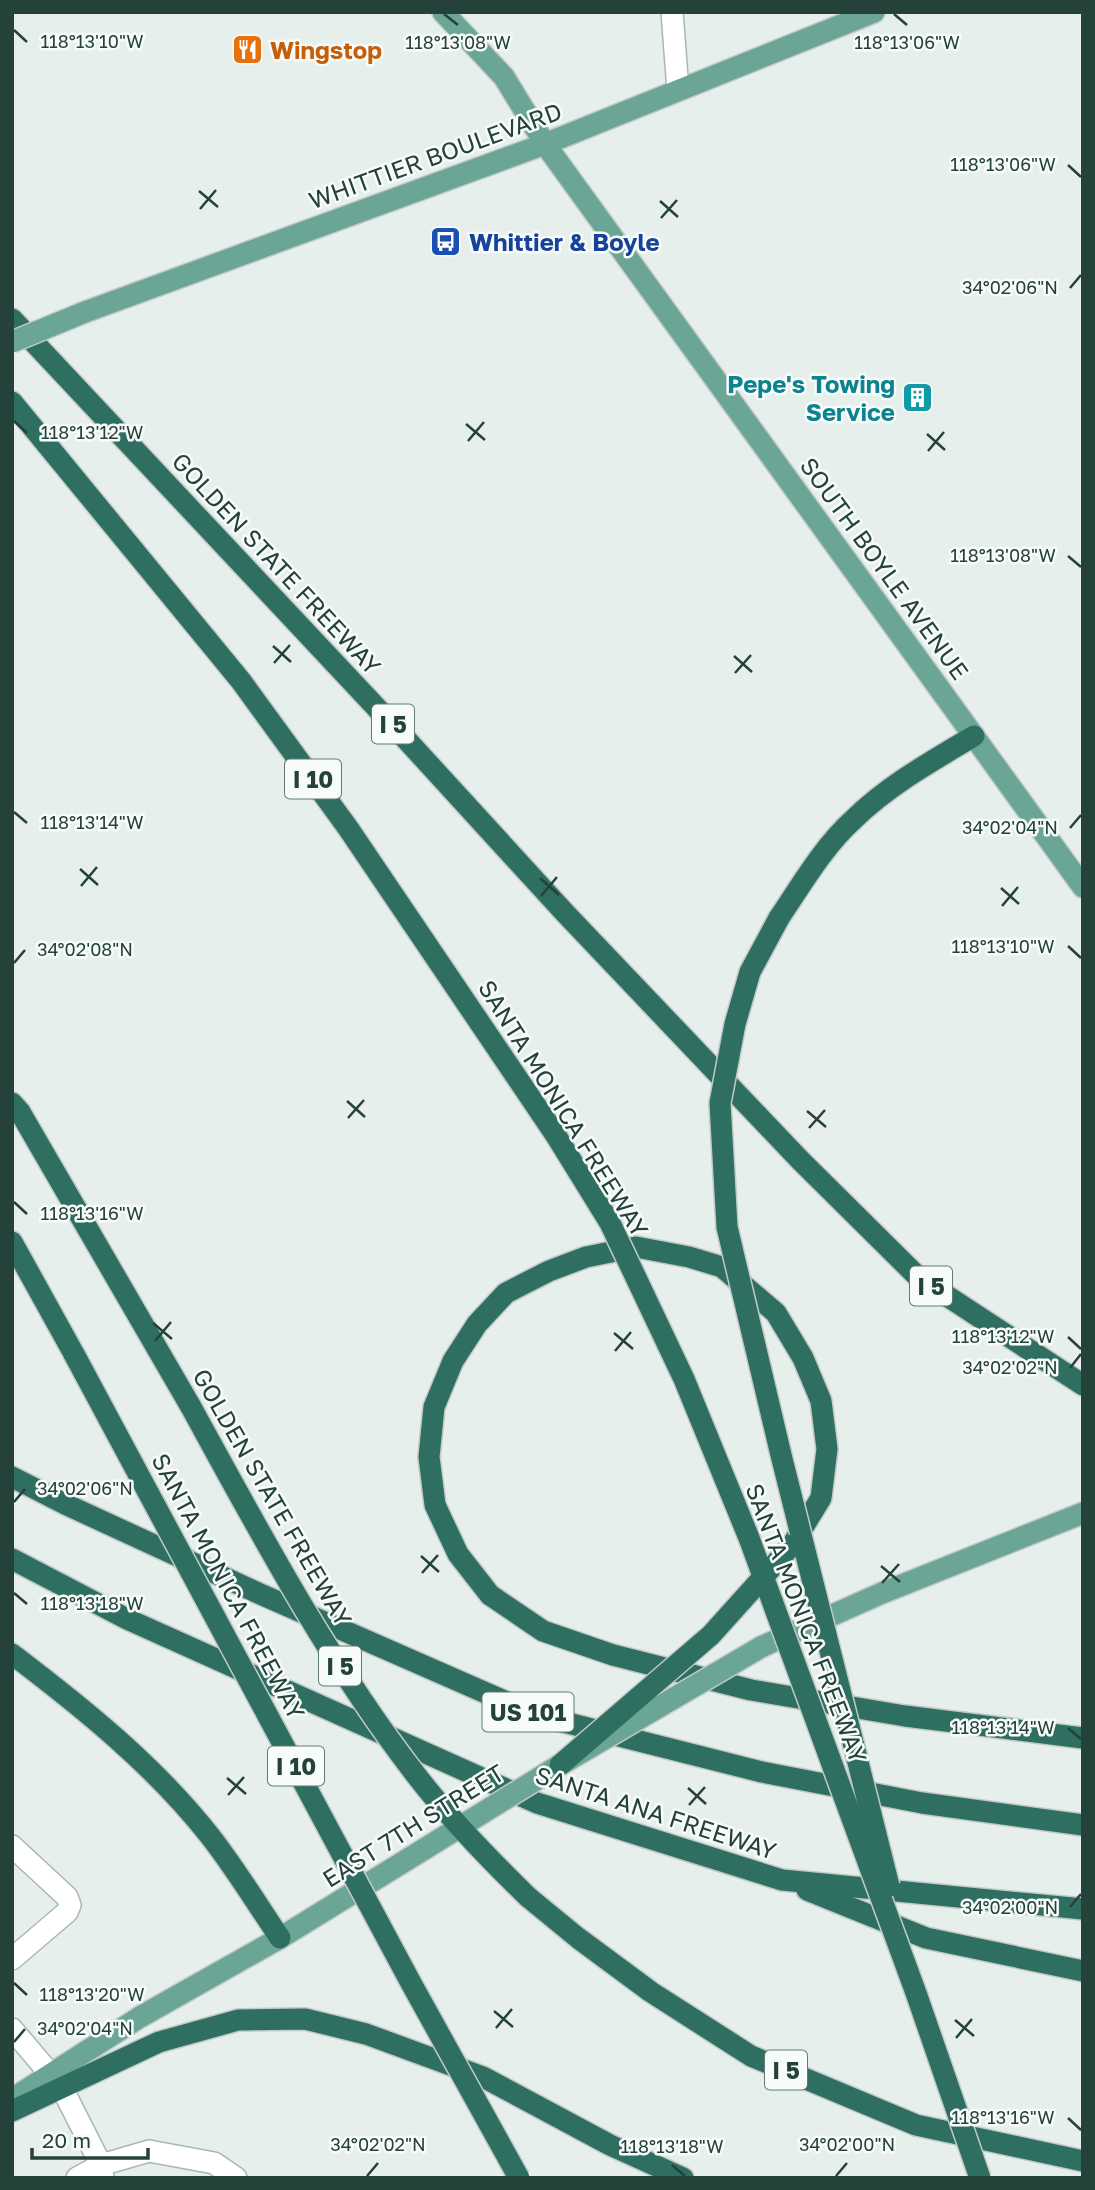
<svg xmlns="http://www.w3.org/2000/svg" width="1095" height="2190" viewBox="0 0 1095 2190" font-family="'Golos Text',sans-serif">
  <rect width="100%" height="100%" fill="#e6efeb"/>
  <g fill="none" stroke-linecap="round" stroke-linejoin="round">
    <defs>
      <g id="minor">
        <path d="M672,12l6,78"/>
        <path d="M12,1846l55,51 3,8 -3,7 -55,47"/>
        <path d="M12,2029l50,59 39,77 2,13"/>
        <path d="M77,2178l24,-13 48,-14 65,12 22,15"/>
      </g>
      <g id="major">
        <path d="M443,12l61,65 41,67 538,743"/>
        <path d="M85,312l460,-168 329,-132"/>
        <path d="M761,1647l121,-54 201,-80"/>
        <path d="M12,2099l128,-82 140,-79 146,-90"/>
      </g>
      <g id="highway">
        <path d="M12,319l392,418 161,176 235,247 118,117 165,108"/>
        <path d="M12,402l229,279 107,147 207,306"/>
        <path d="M779,918c23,-34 44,-71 75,-99 35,-34 78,-58 120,-83"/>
        <path d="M12,1103l8,9 171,295"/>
        <path d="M12,1242l62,112"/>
        <path d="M12,1477l53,27 193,89 278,122 226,57 160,31 161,22"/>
        <path d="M794,1542l27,-44 6,-49 -6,-48 -18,-43 -27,-45 -54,-46 -33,-10 -53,-10 -50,10 -37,14 -43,22 -29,31 -24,37 -19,46 -5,50 6,48 23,49 32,41 53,36 70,24 138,35 154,26 178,22"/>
        <path d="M12,1559l115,60 410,184 245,77 301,29"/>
        <path d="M12,1654c71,54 142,111 198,182 25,32 47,68 70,102"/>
        <path d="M807,1890l119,48 157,33"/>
        <path d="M528,1897l50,41 73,54 100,64 165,69 167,36"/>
        <path d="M12,2111l147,-69 79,-22 67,-1 61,15 117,43 127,68 73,33"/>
      </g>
    </defs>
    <use href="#minor" stroke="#a8b8b2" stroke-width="24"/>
    <use href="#major" stroke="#c2cac8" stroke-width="24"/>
    <use href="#highway" stroke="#c2cac8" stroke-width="24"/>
    <use href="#minor" stroke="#fff" stroke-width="21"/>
    <use href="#major" stroke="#6aa596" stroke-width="21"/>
    <use href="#highway" stroke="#2f6f62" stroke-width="21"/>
    <defs>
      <g id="major-bridge">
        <path d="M12,342l73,-30"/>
        <path d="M426,1848l134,-83 201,-118"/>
      </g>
      <g id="highway-bridge">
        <path d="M779,918l-29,54 -15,52 -15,79 7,124 54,228 108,431"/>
        <path d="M555,1134l55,89 74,156 65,159 167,455 64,185"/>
        <path d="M74,1354l337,629 108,195"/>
        <path d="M191,1407c69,126 137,254 225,368 34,44 73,84 112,122"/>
        <path d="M560,1765l151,-130 81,-90"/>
      </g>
    </defs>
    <use href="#major-bridge" stroke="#c2cac8" stroke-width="24" stroke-linecap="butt"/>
    <use href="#highway-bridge" stroke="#c2cac8" stroke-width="24" stroke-linecap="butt"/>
    <use href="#major-bridge" stroke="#6aa596" stroke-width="21"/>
    <use href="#highway-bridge" stroke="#2f6f62" stroke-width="21"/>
  </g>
  <path fill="none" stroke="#24423a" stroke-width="2.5" d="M444,14l14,11M894,14l13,11M14,30l13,12M1068,165l13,12M199,191l19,16M660,201l18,16M200,209l16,-19M661,218l16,-18M1070,288l11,-13M14,421l13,12M466,424l19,16M927,434l18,16M468,441l16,-19M928,451l16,-19M1068,556l13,11M273,646l18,16M734,656l18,16M274,663l16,-18M735,673l16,-18M14,812l13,11M1070,828l11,-13M80,869l18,16M540,878l19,17M81,886l16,-19M1001,888l18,16M541,896l16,-19M1002,906l16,-19M1068,946l13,12M14,963l11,-13M347,1101l18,16M807,1111l19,16M348,1118l16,-18M809,1128l16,-18M14,1202l13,12M153,1323l19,16M614,1333l19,16M1068,1337l13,12M155,1341l16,-19M615,1351l16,-19M1070,1368l11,-14M14,1502l11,-13M421,1556l18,16M881,1566l19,16M422,1573l16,-18M882,1583l17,-19M14,1593l13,11M1068,1728l13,11M227,1778l19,16M688,1788l18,16M228,1795l16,-18M689,1805l16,-18M1070,1907l11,-13M14,1983l13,12M494,2011l19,16M955,2020l19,16M496,2028l16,-19M956,2038l16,-19M14,2042l11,-13M1068,2118l13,12M672,2165l13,11M367,2176l11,-13M836,2176l11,-13"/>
  <defs>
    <symbol id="restaurant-square" viewBox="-11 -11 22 22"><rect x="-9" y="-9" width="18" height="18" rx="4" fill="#e8710a" stroke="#f7fbf9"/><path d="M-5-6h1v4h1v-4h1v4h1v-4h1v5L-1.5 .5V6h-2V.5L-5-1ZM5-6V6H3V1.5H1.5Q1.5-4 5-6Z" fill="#fff"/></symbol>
    <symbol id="bus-square" viewBox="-11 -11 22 22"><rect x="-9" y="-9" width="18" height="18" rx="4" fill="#1a4fb4" stroke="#f7fbf9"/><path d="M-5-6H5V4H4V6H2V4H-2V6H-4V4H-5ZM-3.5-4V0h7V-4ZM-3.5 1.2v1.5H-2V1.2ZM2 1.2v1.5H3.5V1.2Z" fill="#fff"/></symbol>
    <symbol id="building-square" viewBox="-11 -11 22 22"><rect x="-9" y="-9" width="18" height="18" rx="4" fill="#0f9aa8" stroke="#f7fbf9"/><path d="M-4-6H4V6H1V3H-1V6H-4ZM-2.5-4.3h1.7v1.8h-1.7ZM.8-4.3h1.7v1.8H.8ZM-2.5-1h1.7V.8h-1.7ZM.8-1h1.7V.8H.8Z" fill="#fff"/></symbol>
  </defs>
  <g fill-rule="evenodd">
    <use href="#restaurant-square" x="230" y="32" width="35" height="35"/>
    <use href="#bus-square" x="428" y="224" width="35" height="35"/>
    <use href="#building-square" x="900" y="380" width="35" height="35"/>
  </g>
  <g text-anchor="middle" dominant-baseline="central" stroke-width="5" stroke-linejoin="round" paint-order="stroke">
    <g fill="#f7fbf9" stroke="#637a73" stroke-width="2">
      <rect x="372" y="704.5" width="42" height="39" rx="5"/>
      <rect x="285" y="759.5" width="56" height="39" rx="5"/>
      <rect x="910" y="1266.5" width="42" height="39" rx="5"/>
      <rect x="319" y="1646.5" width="42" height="39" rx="5"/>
      <rect x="482.5" y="1692.5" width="91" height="39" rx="5"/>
      <rect x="268" y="1746.5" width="56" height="39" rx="5"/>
      <rect x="765" y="2050.5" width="42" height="39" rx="5"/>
    </g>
    <g font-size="23" font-weight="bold" fill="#24423a">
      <text x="393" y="724">I 5</text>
      <text x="313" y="779">I 10</text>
      <text x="931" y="1286">I 5</text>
      <text x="340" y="1666">I 5</text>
      <text x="528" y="1712">US 101</text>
      <text x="296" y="1766">I 10</text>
      <text x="786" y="2070">I 5</text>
    </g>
    <g font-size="24" font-weight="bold" fill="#c56008" stroke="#f7fbf9" text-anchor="start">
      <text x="270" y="49">Wingstop</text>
    </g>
    <g font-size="24" fill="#24423a" stroke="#f7fbf9">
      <text transform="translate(435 155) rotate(-20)">WHITTIER BOULEVARD</text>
      <text transform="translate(277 563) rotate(47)">GOLDEN STATE FREEWAY</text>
      <text transform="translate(885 568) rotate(54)">SOUTH BOYLE AVENUE</text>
      <text transform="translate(564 1108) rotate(58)">SANTA MONICA FREEWAY</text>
      <text transform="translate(273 1497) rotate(60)">GOLDEN STATE FREEWAY</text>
      <text transform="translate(229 1586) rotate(62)">SANTA MONICA FREEWAY</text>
      <text transform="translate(807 1623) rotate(69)">SANTA MONICA FREEWAY</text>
      <text transform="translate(656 1812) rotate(18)">SANTA ANA FREEWAY</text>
      <text transform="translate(413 1825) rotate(-32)">EAST 7TH STREET</text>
    </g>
    <g font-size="24" font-weight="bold" fill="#164399" stroke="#f7fbf9" text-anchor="start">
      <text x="469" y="241">Whittier &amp; Boyle</text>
    </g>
    <g font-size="24" font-weight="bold" fill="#0d838f" stroke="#f7fbf9" text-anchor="end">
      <text x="895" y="383">Pepe's Towing<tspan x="895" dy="28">Service</tspan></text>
    </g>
  </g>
  <g font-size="18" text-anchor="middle" fill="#24423a" stroke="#f7fbf9" stroke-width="5" stroke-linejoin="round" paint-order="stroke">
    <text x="92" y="48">118°13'10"W</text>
    <text x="458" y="49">118°13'08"W</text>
    <text x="907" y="49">118°13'06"W</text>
    <text x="1003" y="171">118°13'06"W</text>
    <text x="1010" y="294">34°02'06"N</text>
    <text x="92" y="439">118°13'12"W</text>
    <text x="1003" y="562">118°13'08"W</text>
    <text x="92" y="829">118°13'14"W</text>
    <text x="1010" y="834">34°02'04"N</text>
    <text x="1003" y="953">118°13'10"W</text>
    <text x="85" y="956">34°02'08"N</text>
    <text x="92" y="1220">118°13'16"W</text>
    <text x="1003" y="1343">118°13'12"W</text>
    <text x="1010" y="1374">34°02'02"N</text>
    <text x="85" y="1495">34°02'06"N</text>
    <text x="92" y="1610">118°13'18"W</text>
    <text x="1003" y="1734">118°13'14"W</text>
    <text x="1010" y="1914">34°02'00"N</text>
    <text x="92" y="2001">118°13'20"W</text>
    <text x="85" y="2035">34°02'04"N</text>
    <text x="1003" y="2124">118°13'16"W</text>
    <text x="378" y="2151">34°02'02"N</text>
    <text x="847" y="2151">34°02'00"N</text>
    <text x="672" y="2153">118°13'18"W</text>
  </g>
  <rect width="1095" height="2190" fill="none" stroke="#24423a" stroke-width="28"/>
  <path d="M32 2148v10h116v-10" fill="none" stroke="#24423a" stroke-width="3.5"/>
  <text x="42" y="2148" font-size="21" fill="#24423a" stroke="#f7fbf9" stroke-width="5" paint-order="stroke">20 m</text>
</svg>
